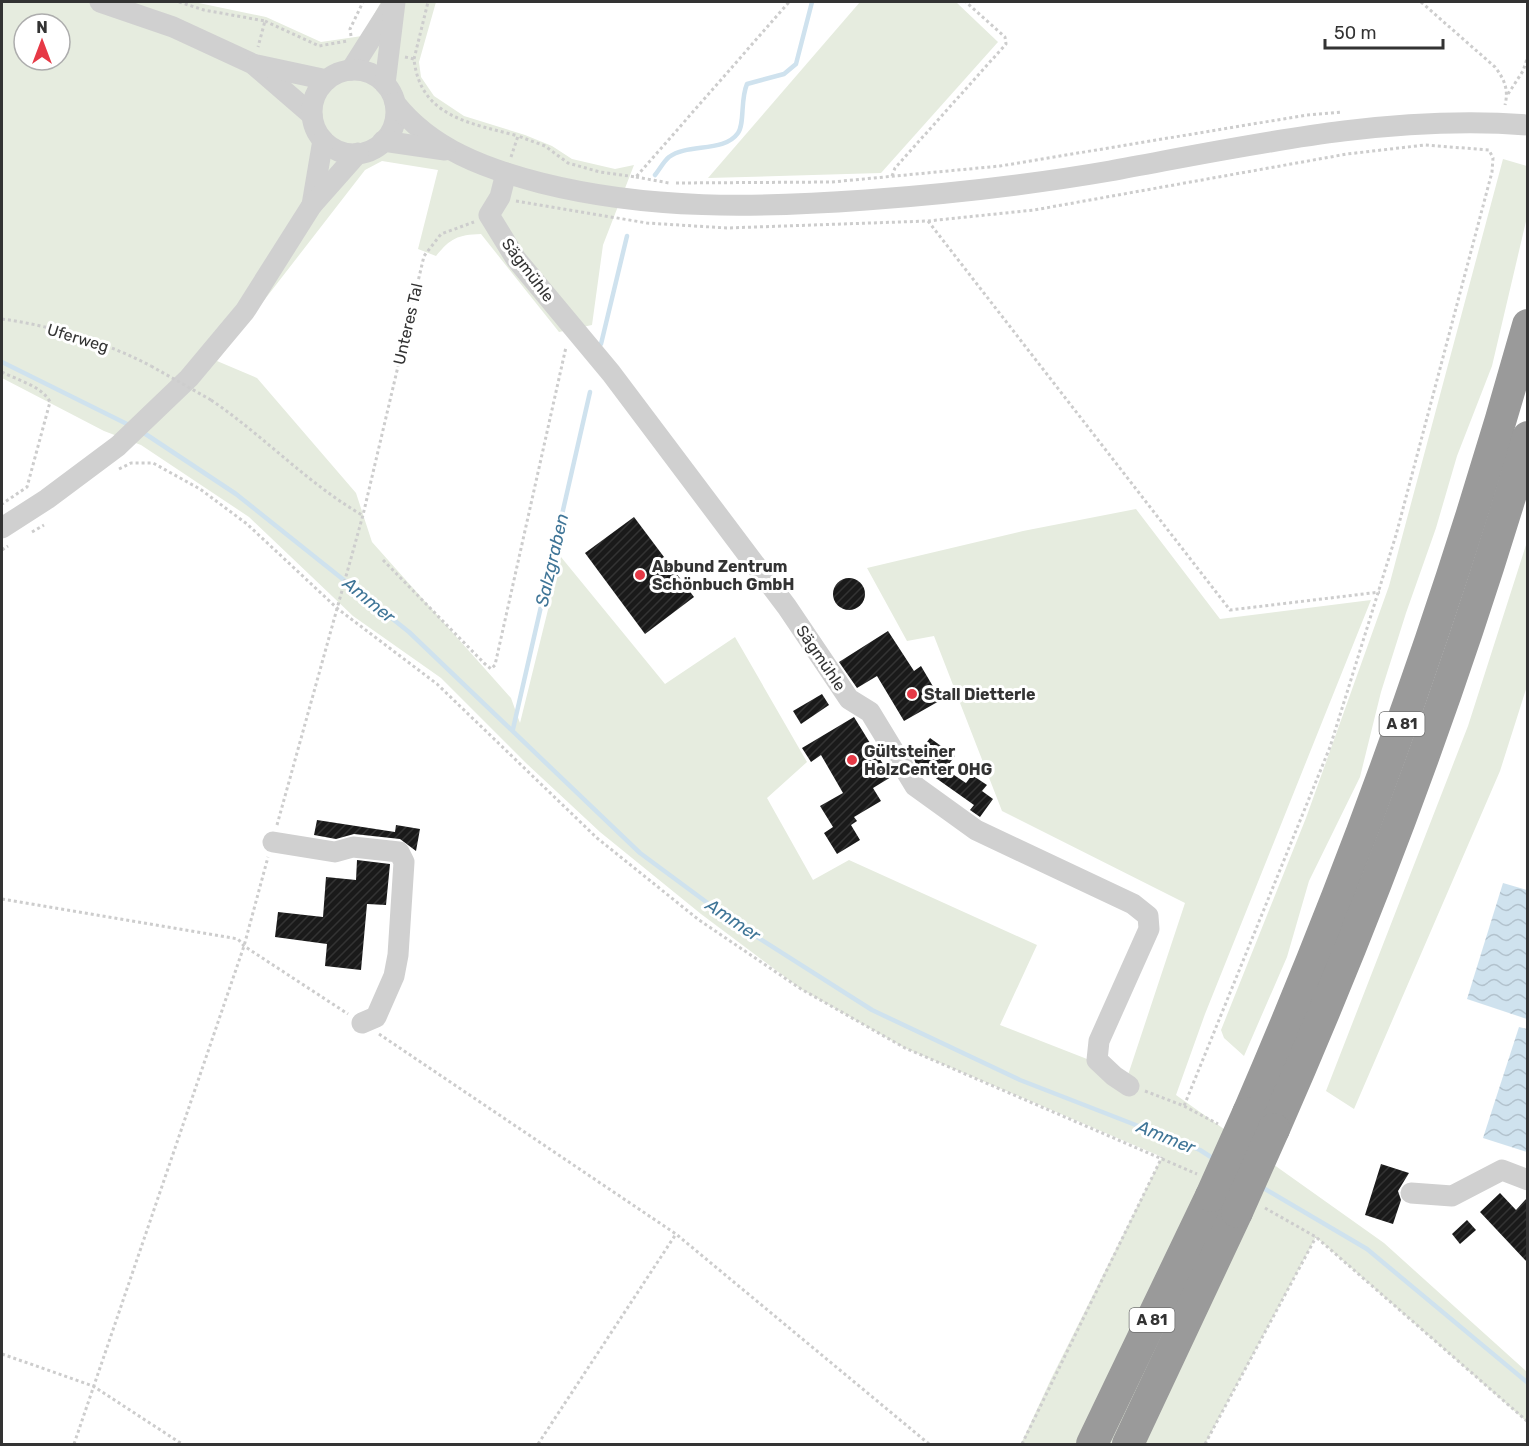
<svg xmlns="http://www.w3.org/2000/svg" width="1529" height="1446" viewBox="0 0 1529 1446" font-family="Rubik,sans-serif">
  <defs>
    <pattern id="water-waves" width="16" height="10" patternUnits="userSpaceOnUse" patternTransform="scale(1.5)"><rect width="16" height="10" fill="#cfe2ee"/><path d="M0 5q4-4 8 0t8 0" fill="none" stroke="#b2c2cd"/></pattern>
    <pattern id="building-hatch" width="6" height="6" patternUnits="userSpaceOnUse" patternTransform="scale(1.5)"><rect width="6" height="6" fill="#1a1a1a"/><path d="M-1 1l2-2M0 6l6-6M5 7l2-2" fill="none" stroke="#333"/></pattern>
  </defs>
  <rect width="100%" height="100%" fill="#fff"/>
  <g fill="#e6ecdf" fill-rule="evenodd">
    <path d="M2,2h192l72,15 55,25 41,-6 19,-34h55l-17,60 2,15 13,19 30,20 61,19 27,11 20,13 43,10 19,-4 -31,80 -11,80 -33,7 -78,-98c-24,1 -30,4 -45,22l-18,-7 20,-79 -56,-9 -17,9 -148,191 40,17 99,115 16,49 139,156 9,25 41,-166 104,127 70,-47 72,125 -40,36 46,82 36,-20 188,85 -37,80 128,50 57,-172 -183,-92 -68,-175 -27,5 -40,-73 156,-37 113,-22 84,110 151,-19 -166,414 -29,81 208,148 143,129v50l-211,-185 -111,207h-184l30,-65 111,-222 -257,-109 -104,-59 -100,-75 -101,-82 -73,-68 -86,-86 -88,-62 -104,-99 -108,-72 -37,-14 -102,-53zM24,24h36v36h-36z"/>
    <path d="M860,2h96l42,40 -117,131 -173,5z"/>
    <path d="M1503,159l24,7v51l-35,149 -35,90 -21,72 -30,85 -25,79 -21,85 -51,104 -22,76 -43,99 -20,-18 -3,-8 85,-212 83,-232z"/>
    <path d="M1527,542v144l-27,85 -146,338 -28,-18 142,-365z"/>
  </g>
  <g fill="url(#water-waves)">
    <path d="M1503,883l24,7v129l-60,-20z"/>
    <path d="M1519,1027l8,2v123l-44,-14z"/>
  </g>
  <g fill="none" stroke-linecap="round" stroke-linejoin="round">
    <g stroke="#cfe2ee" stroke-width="4.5">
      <path d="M655,175c4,-5 9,-14 14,-18 19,-14 55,-4 69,-24 7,-10 2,-33 9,-49l37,-10 12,-10 16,-62"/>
      <path d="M601,344l26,-108"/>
      <path d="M2,362l129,64"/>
      <path d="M141,431l95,63 173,138 231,221 92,68 140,89 148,70 180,70 14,9"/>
      <path d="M513,729l77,-337"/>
      <path d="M1260,1186l107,63 161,134"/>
    </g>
  </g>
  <g fill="url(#building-hatch)">
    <path d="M634,517l60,80 -49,37 -60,-81z"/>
    <circle cx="849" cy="594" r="16"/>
    <path d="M888,631l26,40 7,-5 20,34 -37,21 -27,-45 -20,12 -18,-26z"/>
    <path d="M822,694l7,11 -28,19 -8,-13z"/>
    <path d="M854,717l37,60 -18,11 8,13 -27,16 3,4 -6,4 9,15 -23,14 -13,-21 9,-6 -13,-21 23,-13 -22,-38 -10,7 -9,-14z"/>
    <path d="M930,738l25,18 -10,13 21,14 6,-8 15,10 -5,6 11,8 -13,18 -10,-7 4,-5 -58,-41 -2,-5z"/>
    <path d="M317,820l78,12 1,-7 24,4 -4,22 -16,-12 -46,-5 -18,5 -22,-4z"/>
    <path d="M357,860l33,4 -4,41 -19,-1 -6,66 -36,-4 2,-22 -52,-7 3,-25 45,5 3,-40 30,3z"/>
    <path d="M1381,1164l28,9 -11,18 3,9 -8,24 -28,-9z"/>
    <path d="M1500,1193l16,17 11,-12v64l-47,-50z"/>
    <path d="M1467,1220l9,10 -16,14 -8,-10z"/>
  </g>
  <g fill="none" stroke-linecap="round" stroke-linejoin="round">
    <g stroke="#cdcdcd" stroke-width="3" stroke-dasharray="3 3" stroke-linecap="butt">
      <path d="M179,2l25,8 61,11 -7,26"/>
      <path d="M1421,2l74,65c9,12 14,22 10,38"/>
      <path d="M265,21l54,25 28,-5"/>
      <path d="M351,36l-1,-7 13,-27"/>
      <path d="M405,57l9,2c6,58 56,64 104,77"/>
      <path d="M414,59l14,-57"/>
      <path d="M1508,94l15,-23 5,-15"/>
      <path d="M511,157l7,-21 27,10 23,17 32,9 36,5 153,-175"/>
      <path d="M892,176l3,-8 111,-124 -1,-7 -39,-35"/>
      <path d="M636,177l33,6"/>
      <path d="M676,183l156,-1 168,-16 307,-51 35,-3"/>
      <path d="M516,201l131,22 80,5 201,-7 106,-11 313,-56 78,-9 64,5 4,8 -1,14 -96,363 -66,212 -146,359"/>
      <path d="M928,221l302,389 150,-18"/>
      <path d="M2,319c51,7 103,23 149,47"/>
      <path d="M2,372c15,8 40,14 48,30l-23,85 -25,17"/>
      <path d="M211,400c53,36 96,83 151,115"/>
      <path d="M119,469l12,-6h22l47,26 47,35 91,85 99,75 160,154 102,82 102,69 104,59 292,126"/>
      <path d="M32,532l12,-7"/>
      <path d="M2,550l6,-4"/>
      <path d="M383,560l101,103 7,6 4,-4 71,-318"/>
      <path d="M277,825l86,-310 61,-259 17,-22 33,-12"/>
      <path d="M2,899l236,40 6,7 104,68"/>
      <path d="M379,1034l297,200 253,210"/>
      <path d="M1145,1091l39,15 34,18"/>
      <path d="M1265,1208l51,29 212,185"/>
      <path d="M2,1354l91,32 89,58"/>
      <path d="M74,1444l170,-498 24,-89"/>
      <path d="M538,1444l138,-210"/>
      <path d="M1022,1444l140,-287"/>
      <path d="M1205,1444l111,-207"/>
    </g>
    <g stroke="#d0d0d0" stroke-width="21">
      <path d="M100,2l73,25 80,37 59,51"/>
      <path d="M257,65l70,15"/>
      <path d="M351,70l40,-63"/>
      <circle cx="354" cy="112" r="42"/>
      <path d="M385,84l10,-82"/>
      <path d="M395,103c36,46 91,66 146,80 108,27 215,25 325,17 82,-6 163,-15 244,-29 137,-25 277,-57 418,-46"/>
      <path d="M383,141l62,9"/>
      <path d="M506,173l-6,24 -11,18 27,44 95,114 176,234 62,92 21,13 45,74 61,44 157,74 15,12 1,13 -50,112 -2,19 17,16 15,10"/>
      <path d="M312,205l11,-65"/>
      <path d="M2,528l45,-29 71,-53 71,-68 56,-67 67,-106 46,-52"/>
      <path d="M273,842l62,10 18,-5 46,5 5,10 -6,93 -4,21 -18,41 -14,6"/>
      <path d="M1411,1193l41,3 50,-26 26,10"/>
    </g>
    <g stroke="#9a9a9a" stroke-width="32">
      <path d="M1248,1113c111,-256 205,-519 280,-788"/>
      <path d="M1274,1129c99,-225 185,-456 254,-692"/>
      <path d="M1092,1444l119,-248"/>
      <path d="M1128,1444l109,-232"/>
    </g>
    <path stroke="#cdcdcd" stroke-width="3" stroke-dasharray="3 3" stroke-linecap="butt" d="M151,366l60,34"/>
    <g stroke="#9a9a9a" stroke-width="32">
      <path d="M1211,1196l37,-83"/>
      <path d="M1237,1212l37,-83"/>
    </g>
  </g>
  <g fill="#e63946" stroke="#fff" stroke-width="2">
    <circle cx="640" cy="575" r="6"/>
    <circle cx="912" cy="694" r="6"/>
    <circle cx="852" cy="760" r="6"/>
  </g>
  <g text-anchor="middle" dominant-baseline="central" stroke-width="6" stroke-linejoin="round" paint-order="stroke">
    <g fill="#fff" stroke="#707070" stroke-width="1.5">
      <rect x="1379.5" y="712" width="45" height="24" rx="4.5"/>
      <rect x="1129.5" y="1308" width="45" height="24" rx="4.5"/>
    </g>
    <g font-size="15" font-weight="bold" fill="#333">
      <text x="1402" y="724">A 81</text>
      <text x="1152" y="1320">A 81</text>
    </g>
    <g font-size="16" fill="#333" stroke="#fff">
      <text transform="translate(528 270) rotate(53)">Sägmühle</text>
      <text transform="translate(408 324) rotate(-77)">Unteres Tal</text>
      <text transform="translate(78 338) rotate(17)">Uferweg</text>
      <text transform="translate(821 658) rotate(56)">Sägmühle</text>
    </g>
    <g font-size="16" font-weight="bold" fill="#333" stroke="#fff" text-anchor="start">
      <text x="652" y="566">Abbund Zentrum<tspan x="652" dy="18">Schönbuch GmbH</tspan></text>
      <text x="924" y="694">Stall Dietterle</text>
      <text x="864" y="751">Gültsteiner<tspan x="864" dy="18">HolzCenter OHG</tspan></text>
    </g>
    <g font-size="18" font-style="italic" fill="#3f7597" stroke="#fff">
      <text transform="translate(552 560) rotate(-77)">Salzgraben</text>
      <text transform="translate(369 600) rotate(39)">Ammer</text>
      <text transform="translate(733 920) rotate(34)">Ammer</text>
      <text transform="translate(1166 1137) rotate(22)">Ammer</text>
    </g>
  </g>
  <rect width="1529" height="1446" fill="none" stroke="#333333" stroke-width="6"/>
  <g transform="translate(42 42)"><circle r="28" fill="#ffffff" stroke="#adadad" stroke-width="1.5"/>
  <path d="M0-4.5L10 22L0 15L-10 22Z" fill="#e63946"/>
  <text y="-9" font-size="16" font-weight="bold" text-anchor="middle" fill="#333333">N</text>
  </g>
  <path d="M1325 39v9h118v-9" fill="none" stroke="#333333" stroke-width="3"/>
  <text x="1334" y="39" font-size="18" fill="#333333" stroke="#ffffff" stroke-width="4.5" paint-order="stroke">50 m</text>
</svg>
